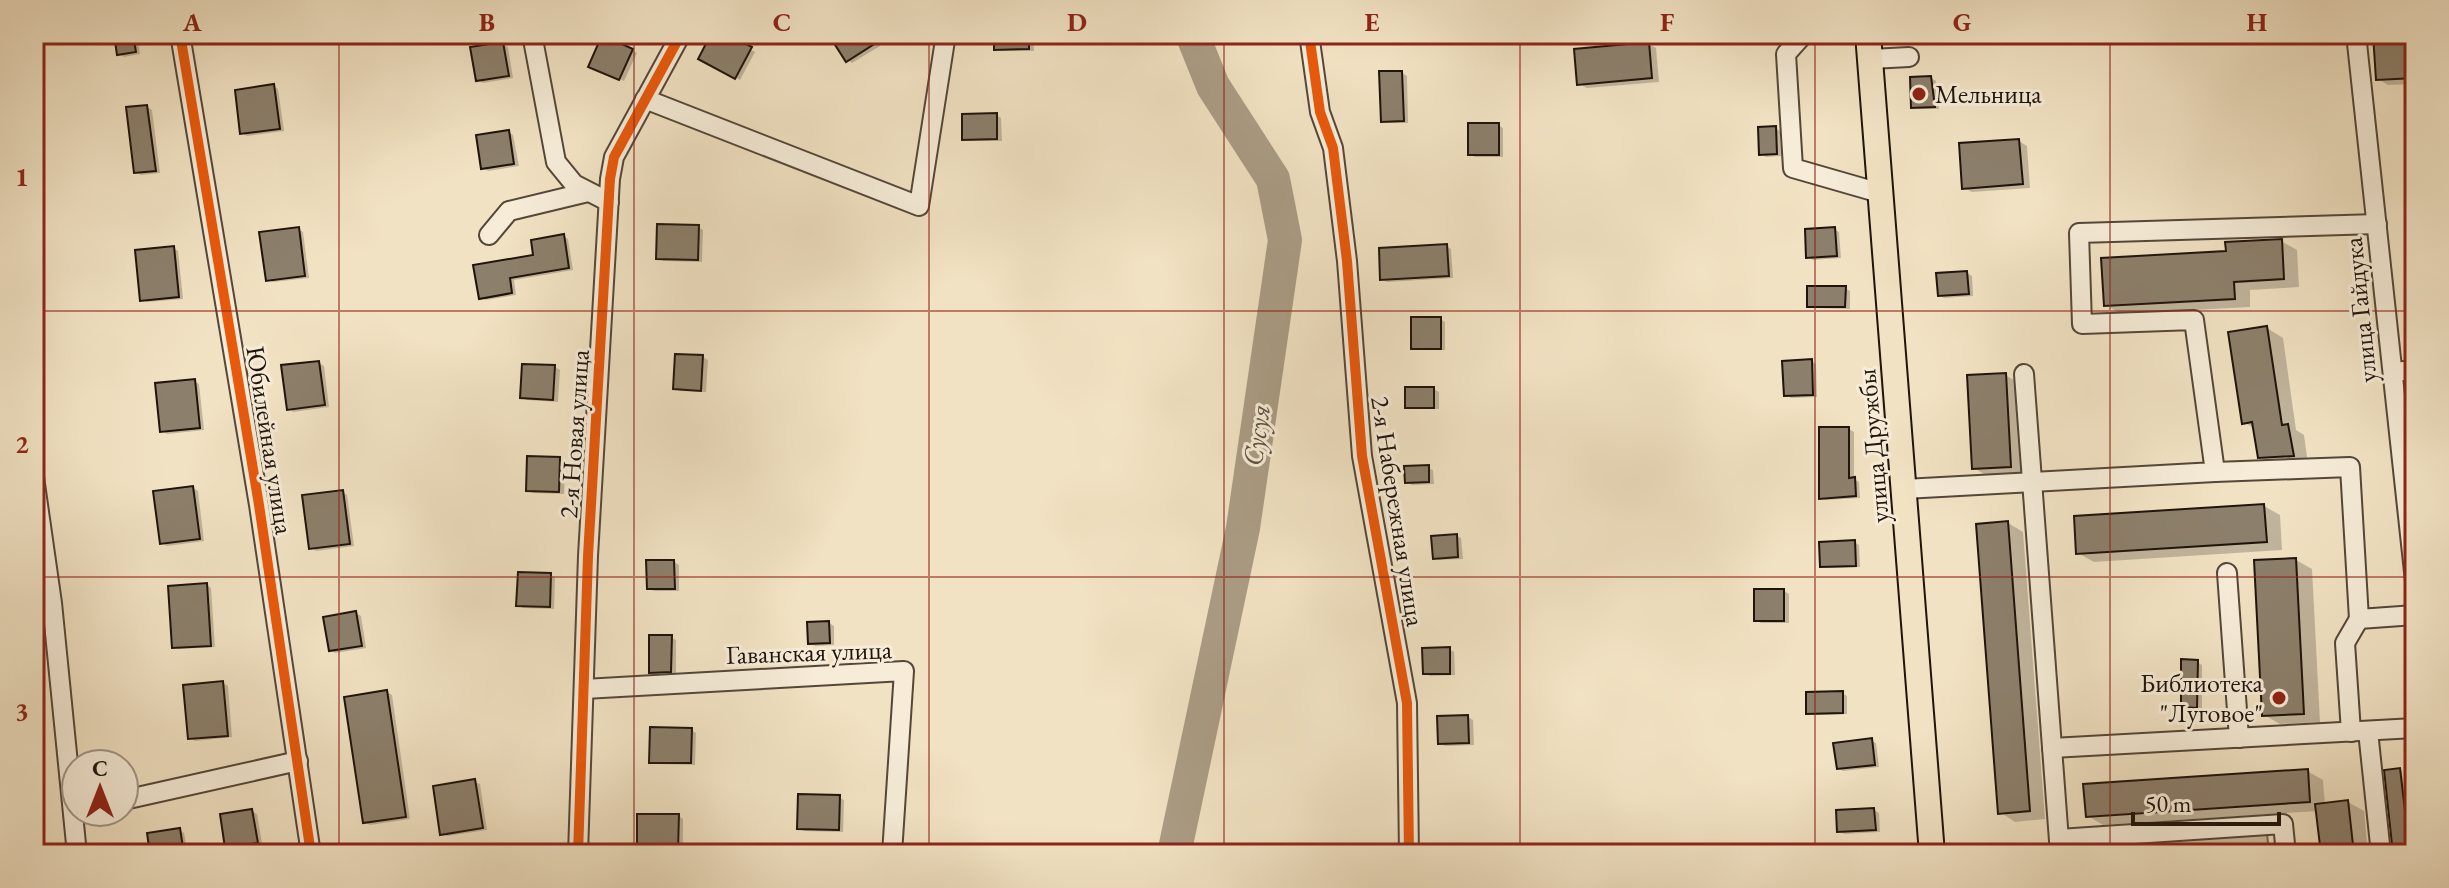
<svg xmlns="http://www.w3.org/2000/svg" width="2449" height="888" viewBox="0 0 2449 888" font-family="'EB Garamond',serif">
  <defs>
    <pattern id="grass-tufts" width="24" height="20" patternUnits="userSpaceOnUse" patternTransform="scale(2)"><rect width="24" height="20" fill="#cdbfa4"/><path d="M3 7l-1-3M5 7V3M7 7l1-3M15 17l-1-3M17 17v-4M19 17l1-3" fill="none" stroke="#b0a38c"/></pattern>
  </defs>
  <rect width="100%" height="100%" fill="#f1e2c3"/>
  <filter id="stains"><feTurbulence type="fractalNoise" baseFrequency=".0025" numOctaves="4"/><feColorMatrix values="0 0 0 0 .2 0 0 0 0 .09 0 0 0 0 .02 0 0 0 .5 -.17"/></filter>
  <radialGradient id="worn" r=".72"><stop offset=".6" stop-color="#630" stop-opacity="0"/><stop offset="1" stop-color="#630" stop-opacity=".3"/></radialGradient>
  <path fill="url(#grass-tufts)" stroke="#766958" stroke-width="2" d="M2267,833l2,21h-178l-1,-11z"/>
  <g fill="#0003">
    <path d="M116,34h21l3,20 -16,3 -5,-3z"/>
    <path d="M714,34h9l32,18 -15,28 -39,-22z"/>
    <path d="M846,34h26l8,12 -28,17 -4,-3z"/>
    <path d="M996,34h37l1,17h-33l-5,-3z"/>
    <path d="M2234,34h44v6l-39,1 -5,-3z"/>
    <path d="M2375,34h40v50l-27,1 -10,-6z"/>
    <path d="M503,44l5,3 5,31 -30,5 -5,-3z"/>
    <path d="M1648,44l8,4 3,34 -72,6 -8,-4z"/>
    <path d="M632,50l5,3 -13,28 -28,-12z"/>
    <path d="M1402,73l5,3 1,47h-20l-5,-2z"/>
    <path d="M1931,78l5,3 3,28h-21l-5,-3z"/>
    <path d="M273,86l5,3 6,42 -37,5 -5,-3z"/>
    <path d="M147,107l5,3 8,63 -19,2 -5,-3z"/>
    <path d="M996,115l5,3 1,23h-33l-5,-3z"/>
    <path d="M1498,125l5,3v29h-28l-5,-3z"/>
    <path d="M1775,128l5,3 1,25 -15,1 -5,-3z"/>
    <path d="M508,132l5,3 6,31 -31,5 -5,-3z"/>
    <path d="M2019,141l8,5 3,42 -58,4 -8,-4z"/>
    <path d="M698,227l5,3 -1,32 -39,-1 -5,-3z"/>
    <path d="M298,229l5,3 6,46 -36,4 -5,-2z"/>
    <path d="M1834,229l5,3 2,26 -28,2 -5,-3z"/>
    <path d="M563,236l5,3 5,31 -59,10 2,15 -30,5 -5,-3z"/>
    <path d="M2281,241l16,9 2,37 -49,3v17l-129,7 -15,-9 122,-52z"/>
    <path d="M1446,246l5,3 2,29 -66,4 -5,-3z"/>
    <path d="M173,248l5,3 5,48 -36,3 -5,-3z"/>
    <path d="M1967,273l5,3 1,20 -29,2 -4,-3z"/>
    <path d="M1845,288l5,3v18l-36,-1 -5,-2z"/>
    <path d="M1440,319l5,3v28h-28l-4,-2z"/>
    <path d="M2267,328l16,10 13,92 8,5 4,29 -33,2 -15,-9 -5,-28 -11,-7z"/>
    <path d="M703,357l5,3 -2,32 -26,-1 -5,-3z"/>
    <path d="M1811,361l5,3 1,33 -26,1 -5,-3z"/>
    <path d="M319,363l5,3 5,41 -36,5 -4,-3z"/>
    <path d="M555,367l5,3 -2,32 -31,-2 -5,-3z"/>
    <path d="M2005,375l16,9 5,91 -37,2 -15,-9z"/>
    <path d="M194,381l5,3 5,46 -37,4 -5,-3z"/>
    <path d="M1434,389l5,3v17h-28l-4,-2z"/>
    <path d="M1849,429l5,3v47l5,3 1,16 -35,2 -4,-2z"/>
    <path d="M560,459l5,3 -1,32 -31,-1 -5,-3z"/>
    <path d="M1428,468l5,2 1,14 -22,1 -5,-3z"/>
    <path d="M193,488l5,3 6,50 -37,5 -5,-3z"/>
    <path d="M342,492l5,3 7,51 -38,5 -5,-3z"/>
    <path d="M2264,506l16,9 2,35 -188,12 -16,-9z"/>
    <path d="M2008,523l15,9 22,287 -30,3 -15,-10z"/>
    <path d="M1456,536l5,2 2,21 -24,1 -4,-2z"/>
    <path d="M1854,542l5,3 1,22 -33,1 -5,-2z"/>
    <path d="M2296,560l16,9 8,153 -40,2 -16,-9z"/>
    <path d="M674,562l5,3v26h-25l-5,-3z"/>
    <path d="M551,575l4,3 -1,31 -31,-1 -5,-3z"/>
    <path d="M207,585l4,3 4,59 -36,2 -5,-2z"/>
    <path d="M1784,591l5,3v29h-28l-5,-3z"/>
    <path d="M356,613l5,3 5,32 -31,5 -5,-3z"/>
    <path d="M829,623l5,3v19l-19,1 -5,-3z"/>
    <path d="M671,637l5,3v34l-20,1 -5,-3z"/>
    <path d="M1449,649l5,3 1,23 -25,1 -5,-3z"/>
    <path d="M2197,662l5,3v44h-14l-5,-3z"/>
    <path d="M223,683l5,3 4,51 -37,4 -5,-3z"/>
    <path d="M387,692l5,3 18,124 -40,6 -5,-3z"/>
    <path d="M1842,693l5,3v18l-34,1 -5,-3z"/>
    <path d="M1468,717l5,3 1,25 -29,1 -5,-3z"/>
    <path d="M691,730l5,3 -1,32 -39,-1 -5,-2z"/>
    <path d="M1871,741l5,2 3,24 -36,4 -5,-3z"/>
    <path d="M2400,770l2,1 9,83h-16z"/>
    <path d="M2307,771l16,9 2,25 23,-3 16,9 4,43h-45l-5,-43 -215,14 -15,-9z"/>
    <path d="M475,782l5,2 7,46 -40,6 -5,-3z"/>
    <path d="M839,797l5,3 -1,32 -39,-1 -5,-3z"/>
    <path d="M1874,810l5,3 1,19 -36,2 -5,-3z"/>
    <path d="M252,811l5,3 7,40h-21l-1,-6 -10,2 -5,-3z"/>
    <path d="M679,816l4,3v32h-39l-5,-3z"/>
    <path d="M179,830l5,3 4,21h-36z"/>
  </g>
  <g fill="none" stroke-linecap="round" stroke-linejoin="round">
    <path stroke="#aa9c84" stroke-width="34" d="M1174,854l69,-326 42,-288 -12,-61 -60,-93 -21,-52"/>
  </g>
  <g fill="#8c7f6b" stroke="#1f130b" stroke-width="2">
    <path d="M114,34h19l3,18 -19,3z"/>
    <path d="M711,34h16l25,13 -17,32 -37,-20z"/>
    <path d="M842,34h48l-44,28 -14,-22z"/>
    <path d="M994,34h35v15l-35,1z"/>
    <path d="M2373,34h42v44l-39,2z"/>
    <path d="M602,35l31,14 -14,31 -31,-13z"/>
    <path d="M503,42l6,34 -33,5 -6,-34z"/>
    <path d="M1649,42l3,36 -75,7 -3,-36z"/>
    <path d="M1379,71h23l2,50 -23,1z"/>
    <path d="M1931,76l4,31 -24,1 -1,-31z"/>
    <path d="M274,84l6,45 -40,5 -5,-44z"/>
    <path d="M147,105l9,66 -22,2 -8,-66z"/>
    <path d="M997,113v26l-35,1v-26z"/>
    <rect x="1468" y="123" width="31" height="32"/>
    <path d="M1776,126l1,28 -18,1 -1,-28z"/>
    <path d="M509,130l5,34 -33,5 -5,-34z"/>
    <path d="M2019,139l4,45 -61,5 -3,-46z"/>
    <path d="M657,224l42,1 -1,35 -42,-1z"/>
    <path d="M299,227l6,49 -39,5 -7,-49z"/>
    <path d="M1835,227l2,29 -31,2 -1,-29z"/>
    <path d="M564,234l5,34 -59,10 2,15 -33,6 -6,-34 60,-10 -2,-15z"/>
    <path d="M2282,239l2,40 -50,3 1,17 -131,7 -3,-48 125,-7 -1,-9z"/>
    <path d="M1447,244l2,32 -69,4 -1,-32z"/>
    <path d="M174,246l5,51 -39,4 -5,-51z"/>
    <path d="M1967,271l2,23 -31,2 -2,-23z"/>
    <path d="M1807,286h39l-1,21h-38z"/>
    <rect x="1411" y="317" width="30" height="32"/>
    <path d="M2267,326l15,99 6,-1 6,32 -36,2 -6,-36 -10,2 -14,-92z"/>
    <path d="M675,354l28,1 -2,36 -28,-2z"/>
    <path d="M1812,359l1,36 -29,1 -2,-35z"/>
    <path d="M319,361l6,44 -38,5 -6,-45z"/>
    <path d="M522,364l33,1 -2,35 -33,-2z"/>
    <path d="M2006,373l5,94 -39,2 -5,-94z"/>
    <path d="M195,379l5,49 -40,4 -5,-49z"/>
    <rect x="1405" y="387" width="29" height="21"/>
    <path d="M1819,427h30v51l6,-1 1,19 -37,3z"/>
    <path d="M527,456l33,1 -1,35 -33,-1z"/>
    <path d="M1429,465v17l-24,1 -1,-17z"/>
    <path d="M193,486l7,53 -40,5 -7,-53z"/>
    <path d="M343,490l7,54 -41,5 -7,-54z"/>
    <path d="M2264,504l3,38 -191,12 -2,-38z"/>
    <path d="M2008,521l22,290 -32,3 -22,-290z"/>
    <path d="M1457,534l1,23 -25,2 -2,-23z"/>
    <path d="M1855,540l1,26 -36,1 -1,-25z"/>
    <path d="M2296,558l8,156 -42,2 -8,-156z"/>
    <path d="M646,560h28l1,29h-28z"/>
    <path d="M518,572l33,1 -1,34 -34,-1z"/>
    <path d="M207,583l4,63 -39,2 -4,-62z"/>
    <rect x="1754" y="589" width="30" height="32"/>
    <path d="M356,611l6,35 -33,5 -6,-34z"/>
    <path d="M829,621l1,22 -22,1 -1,-22z"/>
    <path d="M649,635h23l-1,37 -22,1z"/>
    <path d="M1450,647v27h-27l-1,-26z"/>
    <path d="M2181,659l17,1 -1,48 -16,-1z"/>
    <path d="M223,681l5,55 -40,3 -5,-54z"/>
    <path d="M387,690l19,127 -43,6 -19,-126z"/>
    <path d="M1843,691v22l-37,1v-22z"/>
    <path d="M1468,715l1,28 -31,1 -1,-28z"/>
    <path d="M650,727l42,1 -1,35h-42z"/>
    <path d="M1872,738l3,27 -38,4 -4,-26z"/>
    <path d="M2400,768l10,86h-17l-9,-84z"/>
    <path d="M2308,769l2,33 -224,15 -3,-33z"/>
    <path d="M475,779l8,49 -43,7 -7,-49z"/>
    <path d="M798,794l42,1 -1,35 -42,-1z"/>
    <path d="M2348,800l6,54h-33l-6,-50z"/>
    <path d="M1874,808l2,22 -39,2 -1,-22z"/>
    <path d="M252,809l6,34 -33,5 -5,-34z"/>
    <path d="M637,814h42l-1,36 -41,-1z"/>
    <path d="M180,828l4,26h-34l-3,-21z"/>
  </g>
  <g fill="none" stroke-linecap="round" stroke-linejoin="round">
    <defs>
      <g id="minor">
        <path d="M180,34l79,471 52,349"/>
        <path d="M532,34l24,128 18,22 35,18"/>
        <path d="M1309,34l11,78 13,36 14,113 15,195 45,247 2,151"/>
        <path d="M1804,34l-18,20 7,114 87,25"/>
        <path d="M2356,34l59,547"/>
        <path d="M1871,59l38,-2"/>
        <path d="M645,99l274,107 27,-172"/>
        <path d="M489,235l20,-24 79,-19"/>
        <path d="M2393,372l22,-2"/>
        <path d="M2024,374l36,480"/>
        <path d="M2215,472l135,-5 9,152 56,-4"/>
        <path d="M34,477l18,126 25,251"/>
        <path d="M1904,489l311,-17 -21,-152 -112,4 -3,-91 298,-9"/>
        <path d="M2227,573l12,165"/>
        <path d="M584,689l320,-18 -12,183"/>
        <path d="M2368,731l13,123"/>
        <path d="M2351,732l-6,-89 14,-24"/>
        <path d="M2052,748l363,-20"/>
        <path d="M124,800l174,-39"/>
        <path d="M2059,839l224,-15 3,30"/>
        <path d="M578,854l10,-298 22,-377 4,-22 67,-123"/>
      </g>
      <path id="major" d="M1868,34l64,820"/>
    </defs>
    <use href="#minor" stroke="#544739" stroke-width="22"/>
    <use href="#major" stroke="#1f130b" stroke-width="28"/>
    <use href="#minor" stroke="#f6ecd8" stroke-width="18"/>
    <use href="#major" stroke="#f1e2c3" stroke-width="24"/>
    <defs>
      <g id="cycleway">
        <path d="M180,34l79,471 52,349"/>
        <path d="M1309,34l11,78 13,36 14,113 15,195 45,247 2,151"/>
        <path d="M578,854l10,-298 22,-377 4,-22 67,-123"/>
      </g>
    </defs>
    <use href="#cycleway" stroke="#f6ecd8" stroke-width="15"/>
    <use href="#cycleway" stroke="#e8590c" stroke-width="10"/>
  </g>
  <path fill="none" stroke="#8f2418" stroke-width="2" stroke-opacity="0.55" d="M339,34v820M634,34v820M929,34v820M1224,34v820M1520,34v820M1815,34v820M2110,34v820M34,311h2381M34,577h2381"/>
  <g fill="#8f2418" stroke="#f6ecd8" stroke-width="3">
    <circle cx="1919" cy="94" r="8"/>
    <circle cx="2279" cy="698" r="8"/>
  </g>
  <g text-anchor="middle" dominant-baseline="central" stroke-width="6" stroke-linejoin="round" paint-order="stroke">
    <g font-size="26" fill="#1f130b" stroke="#f6ecd8" text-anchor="start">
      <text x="1935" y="94">Мельница</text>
      <text x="2263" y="683" text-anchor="end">Библиотека<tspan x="2263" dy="30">"Луговое"</tspan></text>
    </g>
    <g font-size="26" fill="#1f130b" stroke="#f6ecd8">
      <text transform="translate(2360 310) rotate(-96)">улица Гайдука</text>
      <text transform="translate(574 434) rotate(-86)">2-я Новая улица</text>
      <text transform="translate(270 440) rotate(81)">Юбилейная улица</text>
      <text transform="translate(1873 446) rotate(-95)">улица Дружбы</text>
      <text transform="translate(1398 511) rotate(81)">2-я Набережная улица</text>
      <text transform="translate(809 652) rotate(-2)">Гаванская улица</text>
    </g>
    <g font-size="28" font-style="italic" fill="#5e5141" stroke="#f6ecd8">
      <text transform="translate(1256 435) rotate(-82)">Сусуя</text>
    </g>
  </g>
  <rect width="2449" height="888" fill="none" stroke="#f1e2c3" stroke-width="88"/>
  <g transform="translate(100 788)"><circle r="38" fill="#f6ecd8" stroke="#a09586" stroke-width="2"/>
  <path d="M0-6L14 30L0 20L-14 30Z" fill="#8f2418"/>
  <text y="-12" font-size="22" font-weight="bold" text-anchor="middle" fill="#1f130b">С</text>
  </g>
  <path d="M2133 812v12h146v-12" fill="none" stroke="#1f130b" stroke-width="4"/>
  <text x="2145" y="812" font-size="24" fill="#1f130b" stroke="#f6ecd8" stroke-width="6" paint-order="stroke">50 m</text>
  <rect x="44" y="44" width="2361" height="800" fill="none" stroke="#8f2418" stroke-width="3"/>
  <g font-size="26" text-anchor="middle" font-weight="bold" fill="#8f2418">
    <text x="192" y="31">A</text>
    <text x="487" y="31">B</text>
    <text x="782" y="31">C</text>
    <text x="1077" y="31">D</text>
    <text x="1372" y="31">E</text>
    <text x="1667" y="31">F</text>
    <text x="1962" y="31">G</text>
    <text x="2257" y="31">H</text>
    <text x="22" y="186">1</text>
    <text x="22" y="453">2</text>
    <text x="22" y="720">3</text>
  </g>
  <rect width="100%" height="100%" filter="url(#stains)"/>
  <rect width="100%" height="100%" fill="url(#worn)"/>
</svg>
